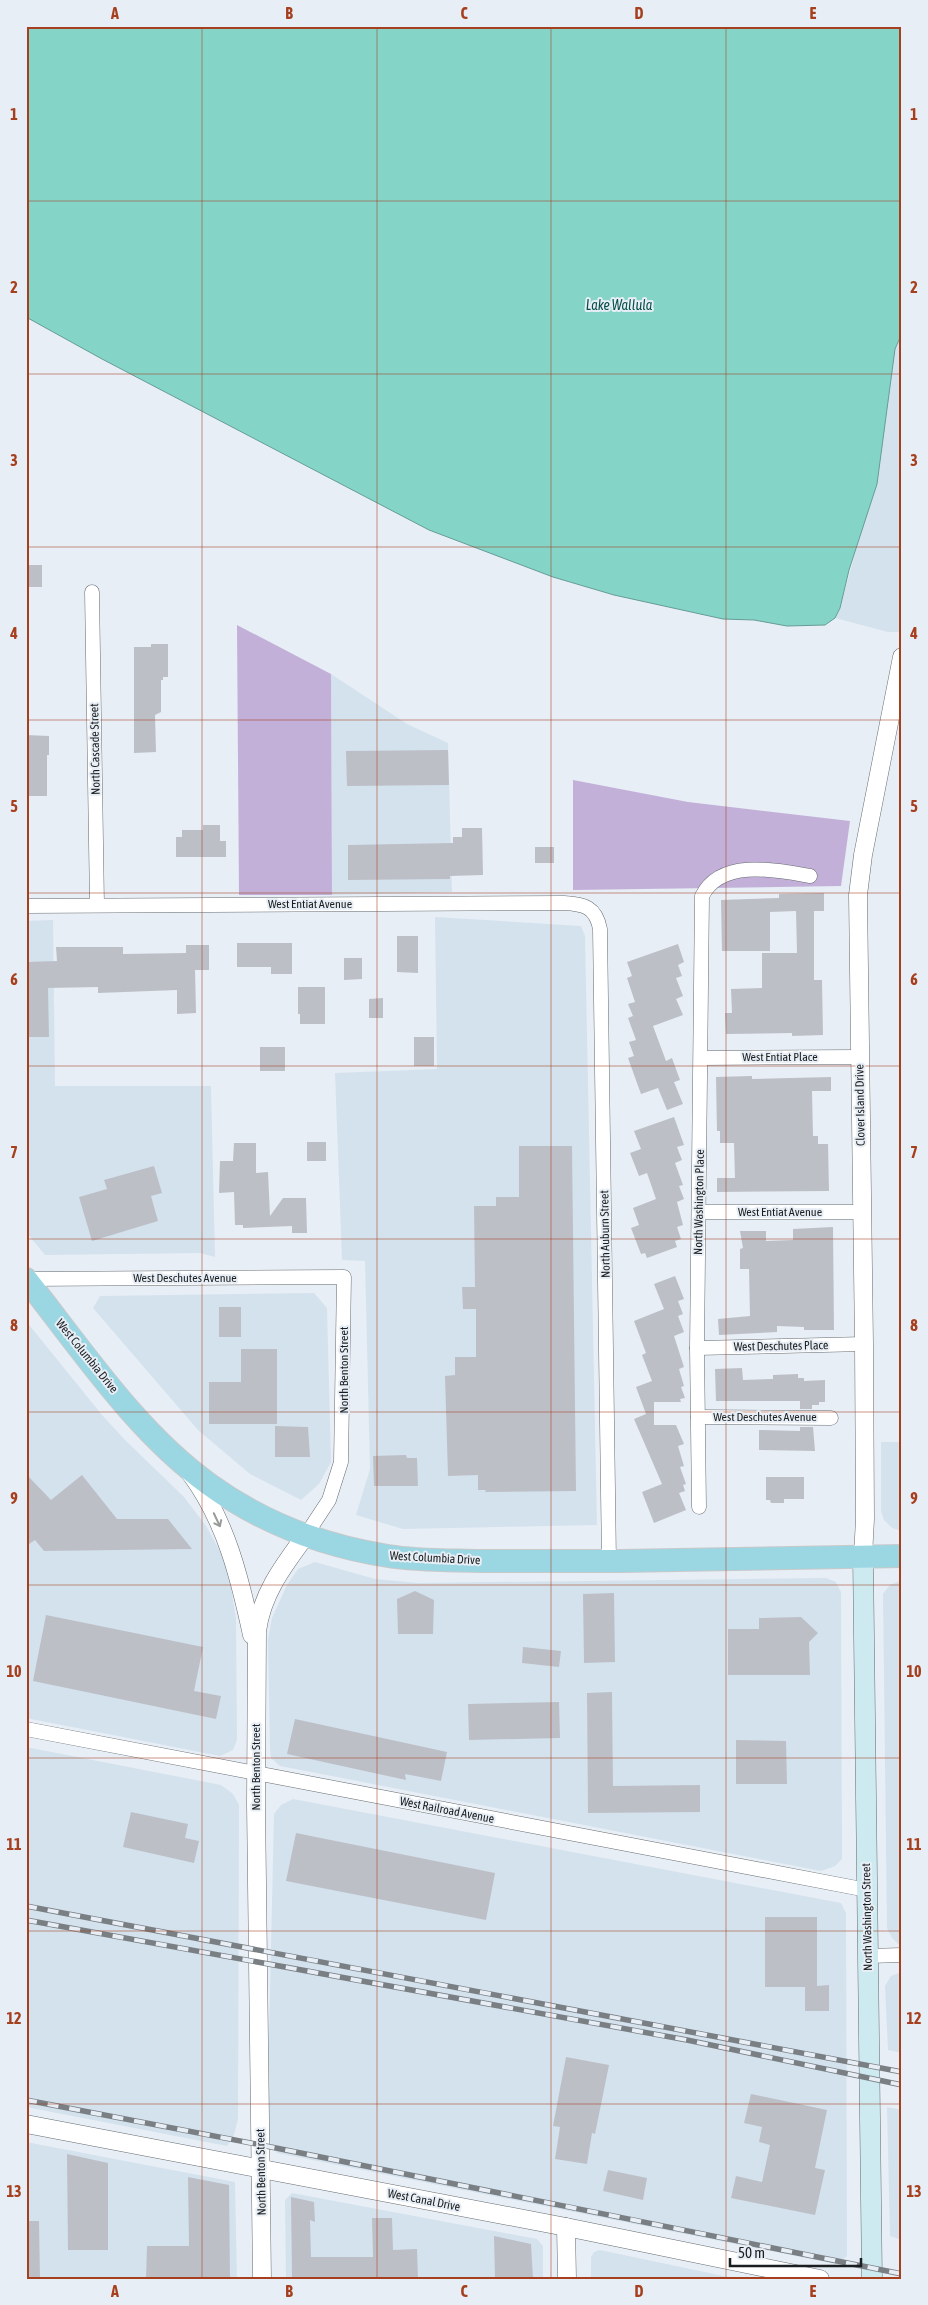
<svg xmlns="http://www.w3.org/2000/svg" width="928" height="2305" viewBox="0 0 928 2305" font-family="'Asap Condensed',sans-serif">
  <rect width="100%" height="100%" fill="#e7eef5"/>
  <g fill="#d4e2ee">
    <path d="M902,325v307h-14l-53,-14 5,-10 27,-97 28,-162 6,-15z"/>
    <path d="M331,674l76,50 41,19 4,149 -120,3z"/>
    <path d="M435,917l146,9 4,10 12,589 -194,4 -47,-14 14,-46 -5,-208 -23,-1 -7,-187 102,-4z"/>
    <path d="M53,920l2,166h156l4,171 -15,-4 -155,2 -19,-23v-311z"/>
    <path d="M314,1293l13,15 4,154 -12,22 -18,16 -51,-26 -52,-44 -105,-122 7,-12z"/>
    <path d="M26,1321l76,94 23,25 59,57 22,29 16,29 9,32 5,32 1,121 -4,10 -13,6 -194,-38z"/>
    <path d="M881,1442h21v89l-10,-3 -8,-8 -3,-9z"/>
    <path d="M315,1562l60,17 43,4 408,-5 10,4 5,10 1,267 -7,7 -14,5 -541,-105 -9,-8 -1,-8 -2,-110 4,-22 15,-33 11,-16z"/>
    <path d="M902,1580v364h-4l-6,-6 -5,-10 -4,-334 7,-9z"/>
    <path d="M26,1747l195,38 12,9 6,11 -1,314 -4,16 -7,11 -201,-39z"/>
    <path d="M293,1799l548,104 5,10 1,343 -11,8 -559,-111 -8,-13 -2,-13 7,-313 7,-9z"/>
    <path d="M899,1973h3v80l-14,-3 -3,-64 6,-10z"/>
    <path d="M887,2107l15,3v130l-12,-4z"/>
    <path d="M26,2142l209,40 2,97h-211z"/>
    <path d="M292,2193l245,46 6,7v33h-257l-1,-79z"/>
    <path d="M600,2250l138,29h-147v-22l3,-5z"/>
  </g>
  <g fill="#c3b0d9">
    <path d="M237,625l94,49 1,221h-93z"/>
    <path d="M573,780l115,22 162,19 -9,65 -268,4z"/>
  </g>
  <path fill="#85d4c8" stroke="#659d96" d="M26,26h876v269c-3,12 2,26 -1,39 -1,5 -4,10 -6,15l-18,135 -28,86 -9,38 -5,10 -10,7 -38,1 -33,-6 -31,-1 -109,-24 -61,-18 -124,-47 -327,-171 -76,-42z"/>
  <g fill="#bdbfc7">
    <rect x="26" y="565" width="16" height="22"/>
    <path d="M151,644h17v33h-5v3h-2v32l-6,3 1,37 -22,1v-106h17z"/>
    <path d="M26,735l23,1v19h-2v41h-21z"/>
    <path d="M448,750l1,35 -102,1 -1,-35z"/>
    <path d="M203,825h17v16h6v16h-50v-20h6v-7h21z"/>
    <path d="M462,828h20l1,47 -33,1v3l-102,1v-35l105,-2v-6h9z"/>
    <rect x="535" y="847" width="19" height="16"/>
    <path d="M824,893v18h-10v69h8l1,55 -31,1v-3l-66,1 -1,-21h7l-1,-24 31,-1v-35h35l-1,-42 -26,1v39h-48l-1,-51 58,-2v-4z"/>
    <path d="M397,936h21v37l-21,-1z"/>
    <path d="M237,943h55v31h-21v-7h-34z"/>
    <path d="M678,944l6,18 -6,3 4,11 -6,2 7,18 -7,3 7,16 -30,11 13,35 6,-3 8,22 -6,2 9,22 -16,6 -9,-22 -17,6 -13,-36 6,-2 -5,-14 7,-2 -8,-22 5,-2 -5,-12 7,-2 -8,-24 5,-2 -5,-14z"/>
    <path d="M186,945h23v25h-14l1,43 -19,1v-24l-79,3v-6l-50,1 1,49h-23v-75l31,-1 -1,-14h67v7l63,-1z"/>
    <path d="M344,958h18v21l-18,1z"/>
    <path d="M298,987h27v37h-25v-10h-2z"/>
    <path d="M383,998v20h-14v-19z"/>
    <rect x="414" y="1037" width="20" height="29"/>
    <rect x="260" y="1047" width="25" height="24"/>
    <path d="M752,1076v3l79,-2v14h-19l1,45h5v8h10l1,47 -112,1v-14h18l-1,-35h-14v-12h-3l-1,-54z"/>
    <path d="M674,1117l10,28 -7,2 5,13 -7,3 8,22 -4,1 5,13 -7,3 6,23 -6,2 4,12 -6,2 2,6 -30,11 -2,-5 -4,1 -10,-26 8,-3 -6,-17 23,-9 -9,-26 -8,3 -9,-23 11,-4 -7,-18z"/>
    <rect x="307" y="1142" width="19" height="19"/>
    <path d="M234,1143h22v30l12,-1 2,44 13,-18h23l1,35h-15v-7l-49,2v-3h-8l-1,-33 -15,1 1,-32h13z"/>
    <path d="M519,1146h53l4,345 -91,1 1,-2h-8v-15l-30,1 -3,-100 10,-1v-18h21v-48h-13l-1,-22h13l-1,-81h22v-9h23z"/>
    <path d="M154,1166l8,27 -11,3 7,25 -66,20 -13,-44 28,-8 -3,-9z"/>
    <path d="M833,1227l1,103h-30v-3l-27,-1v6l-58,3 -1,-16 32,-3 -1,-47h-9v-20l3,-1 -3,-17h26v10l27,-1v-11z"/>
    <path d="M675,1276l9,23 -6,2 5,13 -5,2 6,16 -10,4 10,31 -5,2 5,17 -3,1 4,11 -5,1 1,3h-27v23h22l8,19 -6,2 6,20 -4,1 6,17 -3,1 2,6 -6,2 7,17 -32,13 -12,-31 20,-8 -28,-65 12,-5 -10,-27 16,-6 -10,-26 4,-2 -12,-32 30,-12 -10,-25z"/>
    <rect x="219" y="1307" width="22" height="30"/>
    <path d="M241,1349h36v75h-68v-42h32z"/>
    <path d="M742,1368l1,12 30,-1v-4l25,-1v4h6v3l21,-1v22h-6v3h-7v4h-12v-8h-84l-1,-32z"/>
    <path d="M275,1426l33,1 2,30h-35z"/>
    <path d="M800,1427h13l2,24 -56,-1v-20l41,1z"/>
    <path d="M406,1455l1,3h10l1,28h-44l-1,-30z"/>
    <path d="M26,1474l25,26 31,-25 35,44h51l24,30 -148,2 -9,-11 -9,6z"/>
    <path d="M766,1477h38v22h-20v4h-13l-1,-3h-4z"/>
    <path d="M415,1591l19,9 -1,34h-35l-1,-35z"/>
    <path d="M614,1593l1,69 -31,1 -1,-69z"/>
    <path d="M46,1615l157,32 -9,44 27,5 -5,23 -183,-38z"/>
    <path d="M801,1617l17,16 -9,9 1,33h-82v-46h31v-11z"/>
    <path d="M523,1647l38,4 -2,16 -37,-4z"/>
    <path d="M612,1692l1,94 87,-1v27l-112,1 -1,-120z"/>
    <path d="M559,1702l1,36 -91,2 -1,-36z"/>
    <path d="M295,1719l152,33 -6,29 -36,-7 1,6 -119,-26z"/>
    <path d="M736,1740l50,1 1,43h-51z"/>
    <path d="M131,1812l57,12 -3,14 14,3 -5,22 -71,-16z"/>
    <path d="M296,1833l199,40 -9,47 -200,-39z"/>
    <path d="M765,1917h52v69l12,-1v26h-24v-24h-40z"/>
    <path d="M566,2057l43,8 -14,69 -3,-1 -5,31 -32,-5 5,-32 -7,-1z"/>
    <path d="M751,2094l76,16 -12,58 10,2 -10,45 -84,-17 5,-22 26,6 8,-37 -11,-3 3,-15 -18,-4z"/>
    <path d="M67,2154l41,9v87h-40z"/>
    <path d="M608,2170l39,8 -4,22 -40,-9z"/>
    <path d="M188,2177l41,8 1,94h-84l1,-33h42z"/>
    <path d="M291,2197l23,5 1,20 -5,-2 1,37h62l-1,-39h20l1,32 24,-1 1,30h-126z"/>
    <path d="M26,2221h13l1,58h-14z"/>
    <path d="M494,2236l37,8 2,35h-38z"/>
  </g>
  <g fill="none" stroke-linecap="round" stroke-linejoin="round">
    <defs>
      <g id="minor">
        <path d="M92,592l5,313"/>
        <path d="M26,906l538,-3c20,1 32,4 36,26l9,632"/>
        <path d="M701,1058l158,-1"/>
        <path d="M699,1212h163"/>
        <path d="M26,1279l318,-2 -3,185 -12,38 -23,35"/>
        <path d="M697,1348l167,-4"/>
        <path d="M698,1417l133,1"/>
        <path d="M699,1507l-2,-159 5,-452c19,-38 74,-26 108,-20"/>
        <path d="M26,1729l841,161"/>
        <path d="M868,1956l34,-1"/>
      </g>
      <g id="tertiary">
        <path d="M191,1474c35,47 49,105 61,161"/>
        <path d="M863,1556l2,-37 -1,-175 -6,-449 5,-40 39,-198"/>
        <path d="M26,2124l540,103 254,52"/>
        <path d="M566,2227l1,52"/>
        <path d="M262,2279l-6,-475 1,-173c5,-38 27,-66 49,-96"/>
      </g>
      <path id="secondary" d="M863,1556l9,723"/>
      <path id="primary" d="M26,1279c56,71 111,154 184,206 53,38 114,61 178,71 31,5 62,4 93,5 47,0 93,0 139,0 94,-2 188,-4 282,-5"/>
    </defs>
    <use href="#minor" stroke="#666c71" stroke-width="15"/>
    <use href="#tertiary" stroke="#666c71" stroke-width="19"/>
    <use href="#secondary" stroke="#666c71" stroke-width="21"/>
    <use href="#primary" stroke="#c8c9c9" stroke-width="24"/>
    <use href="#minor" stroke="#fff" stroke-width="14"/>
    <use href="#tertiary" stroke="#fff" stroke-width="18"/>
    <use href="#secondary" stroke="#cdeaf1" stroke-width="20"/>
    <use href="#primary" stroke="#9bd6e3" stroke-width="22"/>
    <defs>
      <g id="rail">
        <path d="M26,1906l876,166"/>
        <path d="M26,1920l661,120 215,45"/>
        <path d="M26,2100l235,45 641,129"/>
      </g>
    </defs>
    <use href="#rail" stroke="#7a7f84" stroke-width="5.5"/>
    <use href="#rail" stroke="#e7eef5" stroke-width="4" stroke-dasharray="11" stroke-linecap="butt"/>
  </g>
  <defs><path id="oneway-shaft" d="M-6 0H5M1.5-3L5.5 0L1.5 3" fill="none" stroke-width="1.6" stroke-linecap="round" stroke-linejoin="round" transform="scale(1.25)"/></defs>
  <use stroke="#989a9b" href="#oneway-shaft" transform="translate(217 1520) rotate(65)"/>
  <path fill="none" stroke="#a63f1e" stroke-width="1" stroke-opacity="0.55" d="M202,26v2253M377,26v2253M551,26v2253M726,26v2253M26,201h876M26,374h876M26,547h876M26,720h876M26,893h876M26,1066h876M26,1239h876M26,1412h876M26,1585h876M26,1758h876M26,1931h876M26,2104h876"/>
  <g text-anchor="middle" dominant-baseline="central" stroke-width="4" stroke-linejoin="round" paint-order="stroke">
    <g font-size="12" fill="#1b1e20" stroke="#e7eef5">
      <text transform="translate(95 749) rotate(-91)">North Cascade Street</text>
      <text x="310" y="904">West Entiat Avenue</text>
      <text x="780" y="1057">West Entiat Place</text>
      <text transform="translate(860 1105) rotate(-91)">Clover Island Drive</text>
      <text transform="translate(699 1202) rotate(-89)">North Washington Place</text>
      <text x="780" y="1212">West Entiat Avenue</text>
      <text transform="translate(605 1234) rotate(-91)">North Auburn Street</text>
      <text x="185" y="1278">West Deschutes Avenue</text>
      <text transform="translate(781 1346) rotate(-1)">West Deschutes Place</text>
      <text transform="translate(87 1356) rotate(51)">West Columbia Drive</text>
      <text transform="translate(344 1370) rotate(-90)">North Benton Street</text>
      <text x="765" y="1417">West Deschutes Avenue</text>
      <text transform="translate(435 1558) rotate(3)">West Columbia Drive</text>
      <text transform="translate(256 1767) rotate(-90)">North Benton Street</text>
      <text transform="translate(447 1810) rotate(11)">West Railroad Avenue</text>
      <text transform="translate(867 1917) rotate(-91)">North Washington Street</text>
      <text transform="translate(261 2172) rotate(-91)">North Benton Street</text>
      <text transform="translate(424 2200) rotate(11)">West Canal Drive</text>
    </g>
    <g font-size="14" font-style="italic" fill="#044e47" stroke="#e7eef5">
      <text x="619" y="305">Lake Wallula</text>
    </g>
  </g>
  <rect width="928" height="2305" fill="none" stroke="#e7eef5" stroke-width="55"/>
  <path d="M730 2258v8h131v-8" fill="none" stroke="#1b1e20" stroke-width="2.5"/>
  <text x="738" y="2258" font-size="15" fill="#1b1e20" stroke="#e7eef5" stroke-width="4" paint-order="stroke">50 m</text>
  <rect x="28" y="28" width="872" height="2250" fill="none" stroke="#a63f1e" stroke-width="2"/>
  <g font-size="16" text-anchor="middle" font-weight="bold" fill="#a63f1e">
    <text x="115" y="19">A</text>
    <text x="289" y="19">B</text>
    <text x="464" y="19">C</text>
    <text x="639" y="19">D</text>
    <text x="813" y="19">E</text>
    <text x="14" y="120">1</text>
    <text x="914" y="120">1</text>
    <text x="14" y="293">2</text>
    <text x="914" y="293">2</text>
    <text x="14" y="466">3</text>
    <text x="914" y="466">3</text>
    <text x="14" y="639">4</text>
    <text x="914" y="639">4</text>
    <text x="14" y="812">5</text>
    <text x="914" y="812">5</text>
    <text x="14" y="985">6</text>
    <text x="914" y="985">6</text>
    <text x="14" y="1158">7</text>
    <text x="914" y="1158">7</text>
    <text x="14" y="1331">8</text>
    <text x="914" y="1331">8</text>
    <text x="14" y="1504">9</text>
    <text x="914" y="1504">9</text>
    <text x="14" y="1677">10</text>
    <text x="914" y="1677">10</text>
    <text x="14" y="1850">11</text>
    <text x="914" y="1850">11</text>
    <text x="14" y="2024">12</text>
    <text x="914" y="2024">12</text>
    <text x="14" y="2197">13</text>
    <text x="914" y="2197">13</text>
    <text x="115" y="2297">A</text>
    <text x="289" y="2297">B</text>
    <text x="464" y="2297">C</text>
    <text x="639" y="2297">D</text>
    <text x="813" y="2297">E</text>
  </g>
</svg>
